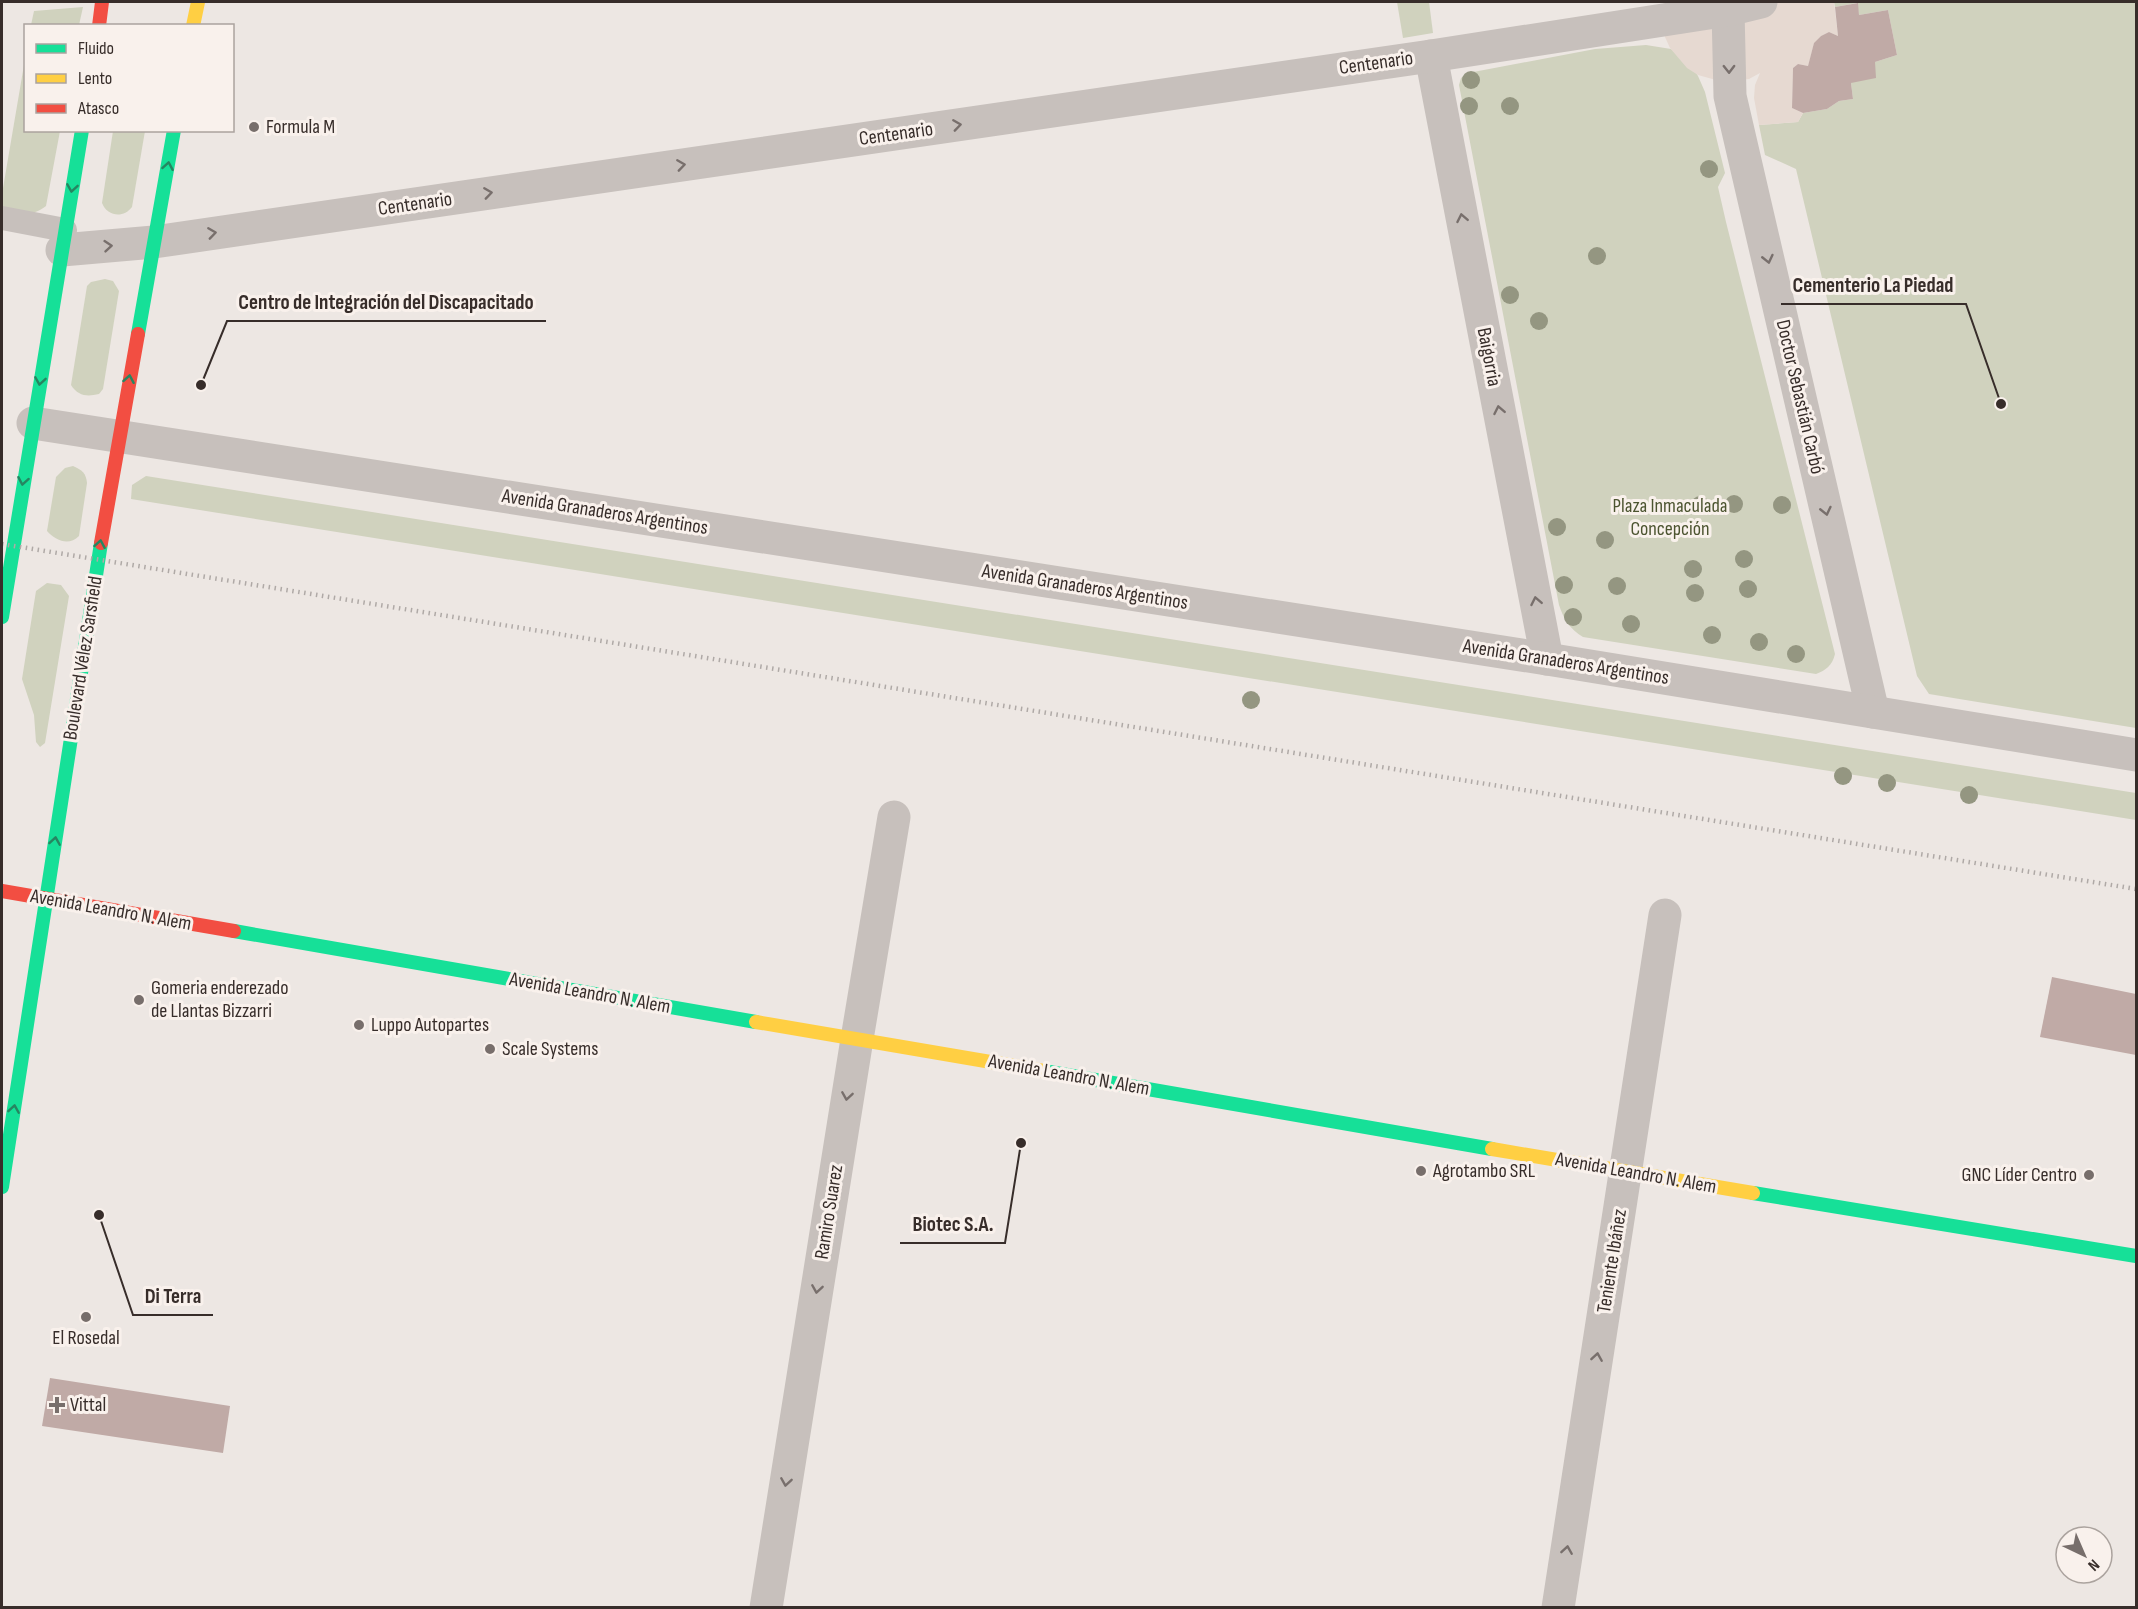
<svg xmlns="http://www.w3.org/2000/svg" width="2138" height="1609" viewBox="0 0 2138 1609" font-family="'Sofia Sans Condensed',sans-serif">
  <rect width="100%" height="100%" fill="#ede7e3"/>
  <g fill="#d0d2be">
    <path d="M1397,2h32l4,31 -30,5z"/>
    <path d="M1834,2h302v726l-207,-34 -12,-18 -121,-507 -31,-14 -6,-30 39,-3 5,-9 24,-4 12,-8 14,-2 -2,-16 24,-21 22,-7 -9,-45 -29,5 -2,-12 -22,4z"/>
    <path d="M83,7l-4,18h-48l3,-14z"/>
    <path d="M1646,45l25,4 19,14 8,13 7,16 20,81 -7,14 8,35 109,432c-3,12 -9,16 -19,20l-233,-37c-13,-8 -19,-17 -24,-32l-100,-520 2,-7 7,-5 127,-24z"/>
    <path d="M25,59l1,71 34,1 -14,75c-16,13 -27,5 -44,1v-13z"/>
    <path d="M113,131h32l-13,76c-9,12 -25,9 -30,-4z"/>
    <path d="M105,279l8,2 6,10 -16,98 -4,5c-12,3 -21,2 -28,-9l16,-99 4,-4z"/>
    <path d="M73,466c9,4 13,7 14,17l-8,53c-10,10 -23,5 -32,-5l9,-54 9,-9z"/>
    <path d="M146,476l1990,317v27l-2005,-321 1,-14z"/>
    <path d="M47,583l14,2 8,11 -24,147 -5,4 -4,-5 -2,-27 -12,-36 14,-88z"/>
  </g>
  <path fill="#e6d9d1" d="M1664,2h170l4,34 -9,-4 -8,4 -7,8 -6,22 -10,-2 -5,4 -1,40 11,5 -5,9 -39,3 -5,-27 1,-13 5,-12 -11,6 -26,3 -25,-7 -11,-7 -17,-20 -5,-11 -3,-23z"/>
  <g fill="#c0aaa6">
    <path d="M1858,3l1,12 29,-5 9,45 -22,7 1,16 -25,5 2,16 -14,2 -12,8 -24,4 -11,-5 1,-40 5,-4 10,2 6,-23 7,-7 8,-4 9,4 -3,-29z"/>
    <path d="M2052,977l84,17v61l-96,-18z"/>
    <path d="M50,1378l180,28 -7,47 -181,-27z"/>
  </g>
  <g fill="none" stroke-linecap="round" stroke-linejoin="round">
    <path stroke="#c7c0bc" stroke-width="24" d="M2,218l63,12"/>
    <g stroke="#c7c0bc" stroke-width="33">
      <path d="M1728,10l2,86 143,616"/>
      <path d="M1431,56l116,603"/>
      <path d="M62,250l92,-8 1277,-186 297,-46 33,-8"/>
      <path d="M33,423l1514,236 589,96"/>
      <path d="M766,1608l91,-569 37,-222"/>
      <path d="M1558,1608l107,-693"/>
    </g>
    <g stroke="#16e098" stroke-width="14">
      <path d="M138,334l36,-204"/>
      <path d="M2,617l80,-487"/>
      <path d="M234,931l522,91"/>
      <path d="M1044,1071l448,78"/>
      <path d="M2,1187l99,-644"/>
      <path d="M1753,1193l383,63"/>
    </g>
    <g stroke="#ffcf43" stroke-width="14">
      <path d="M193,26l5,-24"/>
      <path d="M756,1022l288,49"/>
      <path d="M1492,1149l261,44"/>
    </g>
    <g stroke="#f24e42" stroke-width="14">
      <path d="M99,26l3,-24"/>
      <path d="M101,543l37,-209"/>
      <path d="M2,891l232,40"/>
    </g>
    <path stroke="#afa9a6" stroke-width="4.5" stroke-dasharray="1.5 4.5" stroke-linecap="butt" d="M2,544l2134,345"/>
  </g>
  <g fill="#949681">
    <circle cx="1471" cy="80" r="9"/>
    <circle cx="1469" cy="106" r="9"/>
    <circle cx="1510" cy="106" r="9"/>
    <circle cx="1709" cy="169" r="9"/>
    <circle cx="1597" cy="256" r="9"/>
    <circle cx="1510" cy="295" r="9"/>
    <circle cx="1539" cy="321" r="9"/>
    <circle cx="1734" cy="504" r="9"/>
    <circle cx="1700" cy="505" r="9"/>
    <circle cx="1782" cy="505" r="9"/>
    <circle cx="1557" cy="527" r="9"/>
    <circle cx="1605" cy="540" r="9"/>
    <circle cx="1744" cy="559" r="9"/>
    <circle cx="1693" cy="569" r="9"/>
    <circle cx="1564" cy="585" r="9"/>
    <circle cx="1617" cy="586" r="9"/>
    <circle cx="1748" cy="589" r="9"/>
    <circle cx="1695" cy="593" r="9"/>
    <circle cx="1573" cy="617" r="9"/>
    <circle cx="1631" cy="624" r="9"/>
    <circle cx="1712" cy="635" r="9"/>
    <circle cx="1759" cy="642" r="9"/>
    <circle cx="1796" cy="654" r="9"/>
    <circle cx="1251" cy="700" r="9"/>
    <circle cx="1843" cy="776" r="9"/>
    <circle cx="1887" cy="783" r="9"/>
    <circle cx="1969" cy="795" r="9"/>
  </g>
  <defs><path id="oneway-chevron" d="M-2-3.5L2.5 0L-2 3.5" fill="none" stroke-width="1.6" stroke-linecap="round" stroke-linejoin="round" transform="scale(1.5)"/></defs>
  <g stroke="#786f6c">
    <use href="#oneway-chevron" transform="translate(1729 69) rotate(89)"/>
    <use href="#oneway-chevron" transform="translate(957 125) rotate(-8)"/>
    <use href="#oneway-chevron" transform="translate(681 165) rotate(-8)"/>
    <use href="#oneway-chevron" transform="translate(488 193) rotate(-8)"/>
    <use href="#oneway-chevron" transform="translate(1462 218) rotate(-101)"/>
    <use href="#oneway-chevron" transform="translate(212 233) rotate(-8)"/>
    <use href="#oneway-chevron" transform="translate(108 246) rotate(-5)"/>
    <use href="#oneway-chevron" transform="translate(1768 259) rotate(77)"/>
    <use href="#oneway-chevron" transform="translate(1499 410) rotate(-101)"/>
    <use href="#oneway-chevron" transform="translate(1826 511) rotate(77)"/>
    <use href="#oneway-chevron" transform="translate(1536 601) rotate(-101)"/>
    <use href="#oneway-chevron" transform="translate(847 1096) rotate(99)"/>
    <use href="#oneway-chevron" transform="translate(817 1289) rotate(99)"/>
    <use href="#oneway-chevron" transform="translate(1597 1357) rotate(-81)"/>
    <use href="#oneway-chevron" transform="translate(786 1482) rotate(99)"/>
    <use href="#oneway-chevron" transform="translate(1567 1550) rotate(-81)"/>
  </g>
  <g stroke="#268661">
    <use href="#oneway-chevron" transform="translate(168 166) rotate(-80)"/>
    <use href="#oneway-chevron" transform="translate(72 188) rotate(99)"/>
    <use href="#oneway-chevron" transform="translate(129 379) rotate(-80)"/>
    <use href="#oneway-chevron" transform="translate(40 381) rotate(99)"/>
    <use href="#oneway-chevron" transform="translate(23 481) rotate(100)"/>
    <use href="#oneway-chevron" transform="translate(100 544) rotate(-80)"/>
    <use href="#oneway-chevron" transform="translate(55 841) rotate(-81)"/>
    <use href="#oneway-chevron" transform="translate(14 1109) rotate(-81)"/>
  </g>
  <g fill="#776e6b" stroke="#f9f1ec" stroke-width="2">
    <circle cx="254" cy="127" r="6"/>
    <circle cx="139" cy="1000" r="6"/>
    <circle cx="359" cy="1025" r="6"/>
    <circle cx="490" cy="1049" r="6"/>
    <circle cx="1421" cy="1171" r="6"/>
    <circle cx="2089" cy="1175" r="6"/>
    <circle cx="86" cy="1317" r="6"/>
    <path d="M54 1396h6v6h6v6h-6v6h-6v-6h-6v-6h6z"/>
  </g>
  <g text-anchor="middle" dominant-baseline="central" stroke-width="6" stroke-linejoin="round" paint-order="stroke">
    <g font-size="20" fill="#372d2a" stroke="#f9f1ec">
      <text transform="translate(1376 63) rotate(-8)">Centenario</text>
      <text transform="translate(896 134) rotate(-8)">Centenario</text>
      <text transform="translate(415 204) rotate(-8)">Centenario</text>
      <text transform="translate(1489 357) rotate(79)">Baigorria</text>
      <text transform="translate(1800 397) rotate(77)">Doctor Sebastián Carbó</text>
      <text transform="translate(605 512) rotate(9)">Avenida Granaderos Argentinos</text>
      <text transform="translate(1085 587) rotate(9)">Avenida Granaderos Argentinos</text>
      <text transform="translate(83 658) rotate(-81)">Boulevard Vélez Sarsfield</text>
      <text transform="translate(1566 662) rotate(9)">Avenida Granaderos Argentinos</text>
      <text transform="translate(111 910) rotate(10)">Avenida Leandro N. Alem</text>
      <text transform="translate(590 993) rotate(10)">Avenida Leandro N. Alem</text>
      <text transform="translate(1069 1075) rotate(10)">Avenida Leandro N. Alem</text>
      <text transform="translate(1636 1173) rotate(10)">Avenida Leandro N. Alem</text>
      <text transform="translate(829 1212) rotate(-81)">Ramiro Suarez</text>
      <text transform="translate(1612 1261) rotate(-81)">Teniente Ibáñez</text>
    </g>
    <g font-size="20" fill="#372d2a" stroke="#f9f1ec" text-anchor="start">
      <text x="266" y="127">Formula M</text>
      <text x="151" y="988">Gomeria enderezado<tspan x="151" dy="23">de Llantas Bizzarri</tspan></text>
      <text x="371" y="1025">Luppo Autopartes</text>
      <text x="502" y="1049">Scale Systems</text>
      <text x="1433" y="1171">Agrotambo SRL</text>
      <text x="2077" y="1175" text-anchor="end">GNC Líder Centro</text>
      <text x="86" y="1338" text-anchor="middle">El Rosedal</text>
      <text x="70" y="1405">Vittal</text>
    </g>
    <g font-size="20" fill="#4c5430" stroke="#f9f1ec">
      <text x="1670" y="506">Plaza Inmaculada<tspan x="1670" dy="23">Concepción</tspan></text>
    </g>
  </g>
  <path fill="none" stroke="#372d2a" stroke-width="2" d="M2001 404L1966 304H1781M201 385L227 321H546M1021 1143L1005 1243H900M99 1215L133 1315H213"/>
  <g fill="#372d2a" stroke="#f9f1ec" stroke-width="2">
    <circle cx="2001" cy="404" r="6"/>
    <circle cx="201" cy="385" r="6"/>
    <circle cx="1021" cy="1143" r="6"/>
    <circle cx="99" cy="1215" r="6"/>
  </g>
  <g font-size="21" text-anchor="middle" font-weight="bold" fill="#372d2a" stroke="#f9f1ec" stroke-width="6" stroke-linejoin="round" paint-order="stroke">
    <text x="1873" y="292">Cementerio La Piedad</text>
    <text x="386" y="309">Centro de Integración del Discapacitado</text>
    <text x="953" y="1231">Biotec S.A.</text>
    <text x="173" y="1303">Di Terra</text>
  </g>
  <rect width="2138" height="1609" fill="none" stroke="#372d2a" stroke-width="6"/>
  <rect x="24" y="24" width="210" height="108" fill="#f9f1ec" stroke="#aba39e" stroke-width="1.5"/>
  <rect x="36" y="44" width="30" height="9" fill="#16e098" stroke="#aba39e" stroke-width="1.5"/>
  <text x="78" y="54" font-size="18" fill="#372d2a">Fluido</text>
  <rect x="36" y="74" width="30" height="9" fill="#ffcf43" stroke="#aba39e" stroke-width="1.5"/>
  <text x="78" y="84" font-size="18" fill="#372d2a">Lento</text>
  <rect x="36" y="104" width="30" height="9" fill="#f24e42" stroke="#aba39e" stroke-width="1.5"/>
  <text x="78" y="114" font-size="18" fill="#372d2a">Atasco</text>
  <g transform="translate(2084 1555) rotate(136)"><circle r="28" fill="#f9f1ec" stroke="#aba39e" stroke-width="1.5"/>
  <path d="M0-4.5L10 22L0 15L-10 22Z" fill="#776e6b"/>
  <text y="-9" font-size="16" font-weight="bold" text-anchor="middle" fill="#372d2a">N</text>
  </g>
</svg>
